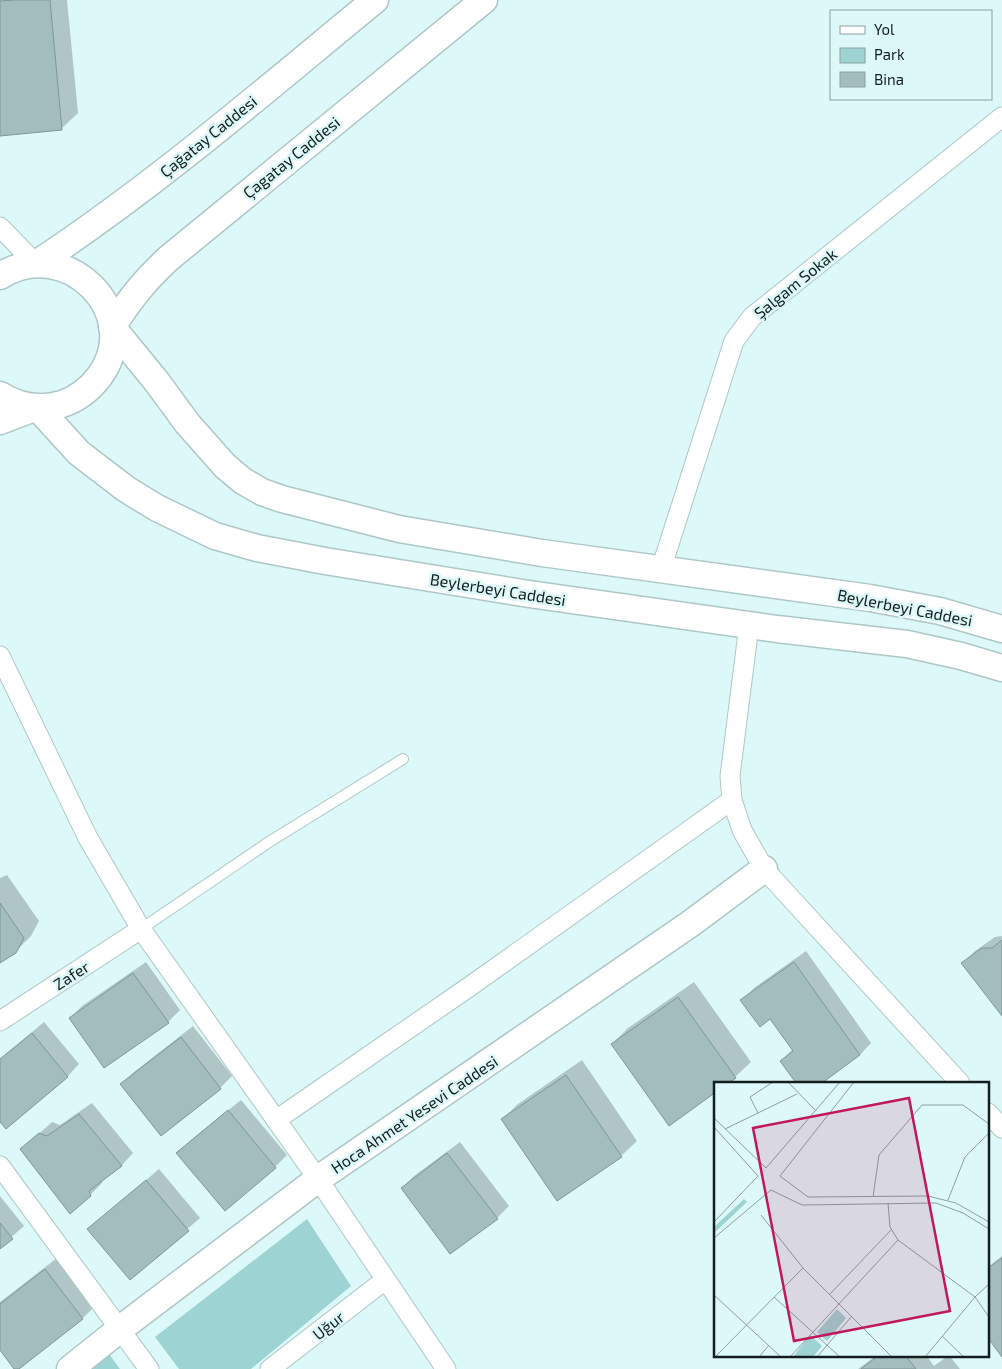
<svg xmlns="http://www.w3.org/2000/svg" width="1002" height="1369" viewBox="0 0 1002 1369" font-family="'Exo 2',sans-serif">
  <rect width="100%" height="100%" fill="#ddf8f8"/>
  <g fill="#9dd4d3">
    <path d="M307,1219l44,67 -100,83h-72l-24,-32z"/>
    <path d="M106,1350l14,19h-36z"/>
  </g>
  <g fill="#0003">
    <path d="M0,0h67l11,113 -16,15 -62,6z"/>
    <path d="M7,875l32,46 -8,15 -16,16 -15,10v-84z"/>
    <path d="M1002,936v78l-39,-51 12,-12 20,-14z"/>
    <path d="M806,951l65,92 -11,12 -79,6 12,-12 -23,-32 -28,-17 12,-12z"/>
    <path d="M146,962l34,48 -12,12 -98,-4 12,-12z"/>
    <path d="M694,982l57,80 -16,15 -19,6 -104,-39 16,-16z"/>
    <path d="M44,1022l35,42 -11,12 -62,51 -6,-7v-61z"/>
    <path d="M193,1026l39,50 -12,12 -98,-4 12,-12z"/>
    <path d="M582,1060l55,81 -16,15 -119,-37 16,-15z"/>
    <path d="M241,1100l46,55 -12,12 -85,-26z"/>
    <path d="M92,1103l41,50 -11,12 -21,15 1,3 -12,12 -56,-57 18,-16 8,3z"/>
    <path d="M460,1142l49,64 -12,12 -95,-30 12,-12z"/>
    <path d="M159,1169l41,49 -69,60 -42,-49z"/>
    <path d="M0,1196l24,30 -24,21z"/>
    <path d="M1002,1256v99l-14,-19v-69z"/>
    <path d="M57,1258l38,48 -12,12 -67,51 -16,-21v-46z"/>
    <path d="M877,1355h49l8,11 15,-11 11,14h-102z"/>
  </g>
  <g fill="#a3bdbc" stroke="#7f9797">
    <path d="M15,0h35l12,130 -62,6v-135z"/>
    <path d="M0,903l24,35 -8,15 -16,10z"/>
    <path d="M1002,940v76l-41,-53 21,-15h10z"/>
    <path d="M794,962l66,93 -38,28h-26l-16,-22 13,-10 -23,-32 -10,8 -20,-27z"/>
    <path d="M133,973l36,50 -65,45 -35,-50z"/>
    <path d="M678,997l58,81 -7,5h-13v9l-47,34 -58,-82z"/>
    <path d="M32,1033l36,44 -62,52 -6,-7v-63z"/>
    <path d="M181,1037l40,52 -60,47 -41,-52z"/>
    <path d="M566,1075l56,82 -65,44 -56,-82z"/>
    <path d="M228,1110l48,58 -51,43 -49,-58z"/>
    <path d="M79,1114l43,52 -33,25 2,5 -21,18 -50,-65 19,-16 8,3z"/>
    <path d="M447,1153l51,66 -48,35 -49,-66z"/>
    <path d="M146,1180l43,51 -59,49 -43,-51z"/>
    <path d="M0,1223l13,16 -13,10z"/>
    <path d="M1002,1258v99l-14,-19v-70z"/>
    <path d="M45,1269l38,50 -64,50h-5l-14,-19v-46z"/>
    <path d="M879,1355h26l11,14h-55z"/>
  </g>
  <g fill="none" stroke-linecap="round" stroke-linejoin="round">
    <defs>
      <path id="lane" d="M141,929l128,-87 134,-83"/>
      <g id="street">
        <path d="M0,227l36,37"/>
        <path d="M661,569l73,-228 18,-24 250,-200"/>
        <path d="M749,625l-19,151 2,24 10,30 22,39 196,214"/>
        <path d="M0,656l88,182 53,91 177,250 128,190"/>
        <path d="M0,1021l141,-92"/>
        <path d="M988,1113l14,15"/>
        <path d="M276,1120l193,-133 263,-187"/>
        <path d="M0,1166l149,203"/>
        <path d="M270,1369l115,-89"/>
      </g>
      <g id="secondary">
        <path d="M484,0l-315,258c-24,22 -39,41 -57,69l45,55 30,41 38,43 18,15 19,11 20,7 117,30 143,24 328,45 70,13 62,18"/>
        <path d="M36,264c120,-79 228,-173 339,-264"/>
        <path d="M0,276c67,-42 146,38 99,101 -10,13 -22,22 -37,27 -21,6 -43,3 -62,-9"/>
        <path d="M0,421l37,-14 42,46 47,36 31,19 58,28 42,12 68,13 204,33 248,35 130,15 54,12 41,12"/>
        <path d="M70,1369l50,-40 198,-150 372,-255 74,-55"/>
      </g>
    </defs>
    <use href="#lane" stroke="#adc7c6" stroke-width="12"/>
    <use href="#street" stroke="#adc7c6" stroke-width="21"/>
    <use href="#secondary" stroke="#adc7c6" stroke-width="29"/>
    <use href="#lane" stroke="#fff" stroke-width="10"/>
    <use href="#street" stroke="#fff" stroke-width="19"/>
    <use href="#secondary" stroke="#fff" stroke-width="26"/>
  </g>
  <g text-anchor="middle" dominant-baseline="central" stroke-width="5" stroke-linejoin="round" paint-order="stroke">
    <g font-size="16" fill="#131d1d" stroke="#ddf8f8">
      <text transform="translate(208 136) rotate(-39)">Çağatay Caddesi</text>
      <text transform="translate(291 157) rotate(-39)">Çagatay Caddesi</text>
      <text transform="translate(795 283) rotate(-39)">Şalgam Sokak</text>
      <text transform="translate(498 589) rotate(9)">Beylerbeyi Caddesi</text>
      <text transform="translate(905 607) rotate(11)">Beylerbeyi Caddesi</text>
      <text transform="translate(71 975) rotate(-33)">Zafer</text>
      <text transform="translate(414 1114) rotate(-34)">Hoca Ahmet Yesevi Caddesi</text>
      <text transform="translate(328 1325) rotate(-38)">Uğur</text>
    </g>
  </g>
  <g transform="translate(714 1082)">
    <rect width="275" height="275" fill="#ddf8f8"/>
    <path d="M30,117l3,3 -33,31v-6zM123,227l9,9 -19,23 -10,-9zM96,253l12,11 -9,11h-20z" fill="#9dd4d3"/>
    <path fill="none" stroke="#8ca0a0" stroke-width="1" d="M74,0l28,29M44,31l-8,-16 23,-15M0,36l52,50M0,45l44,49M11,47l72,-35M52,86l74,-86M66,94l28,21 120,-1 28,7 33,19M66,94l74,-94M57,108l31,15 134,-2 27,10 26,16M159,115l6,-42 43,-50h41l26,19M234,118l17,-43 24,-24M174,121l2,24 8,13 77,57 -50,60M47,133l42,53 89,89M0,140l44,-46M0,156l57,-48M275,202l-14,13 14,20M116,212l61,-64M0,213l67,62M60,215l66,60M228,254l22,21M1,275l88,-89M45,275l10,-12M76,275l108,-117M103,275l35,-41"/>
    <path fill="#c2185b" fill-opacity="0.15" stroke="#c2185b" stroke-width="2.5" d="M195,16l41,213 -156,30 -41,-213z"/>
    <rect width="275" height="275" fill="none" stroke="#131d1d" stroke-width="2.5"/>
  </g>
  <rect x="830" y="10" width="162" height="90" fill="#ddf8f8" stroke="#8ca0a0"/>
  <rect x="840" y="26" width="25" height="8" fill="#ffffff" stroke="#8ca0a0"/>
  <text x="874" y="35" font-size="15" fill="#131d1d">Yol</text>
  <rect x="840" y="48" width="25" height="15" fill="#9dd4d3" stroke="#8ca0a0"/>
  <text x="874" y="60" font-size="15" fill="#131d1d">Park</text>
  <rect x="840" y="72" width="25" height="15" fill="#a3bdbc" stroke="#8ca0a0"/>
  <text x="874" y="85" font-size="15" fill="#131d1d">Bina</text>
</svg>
